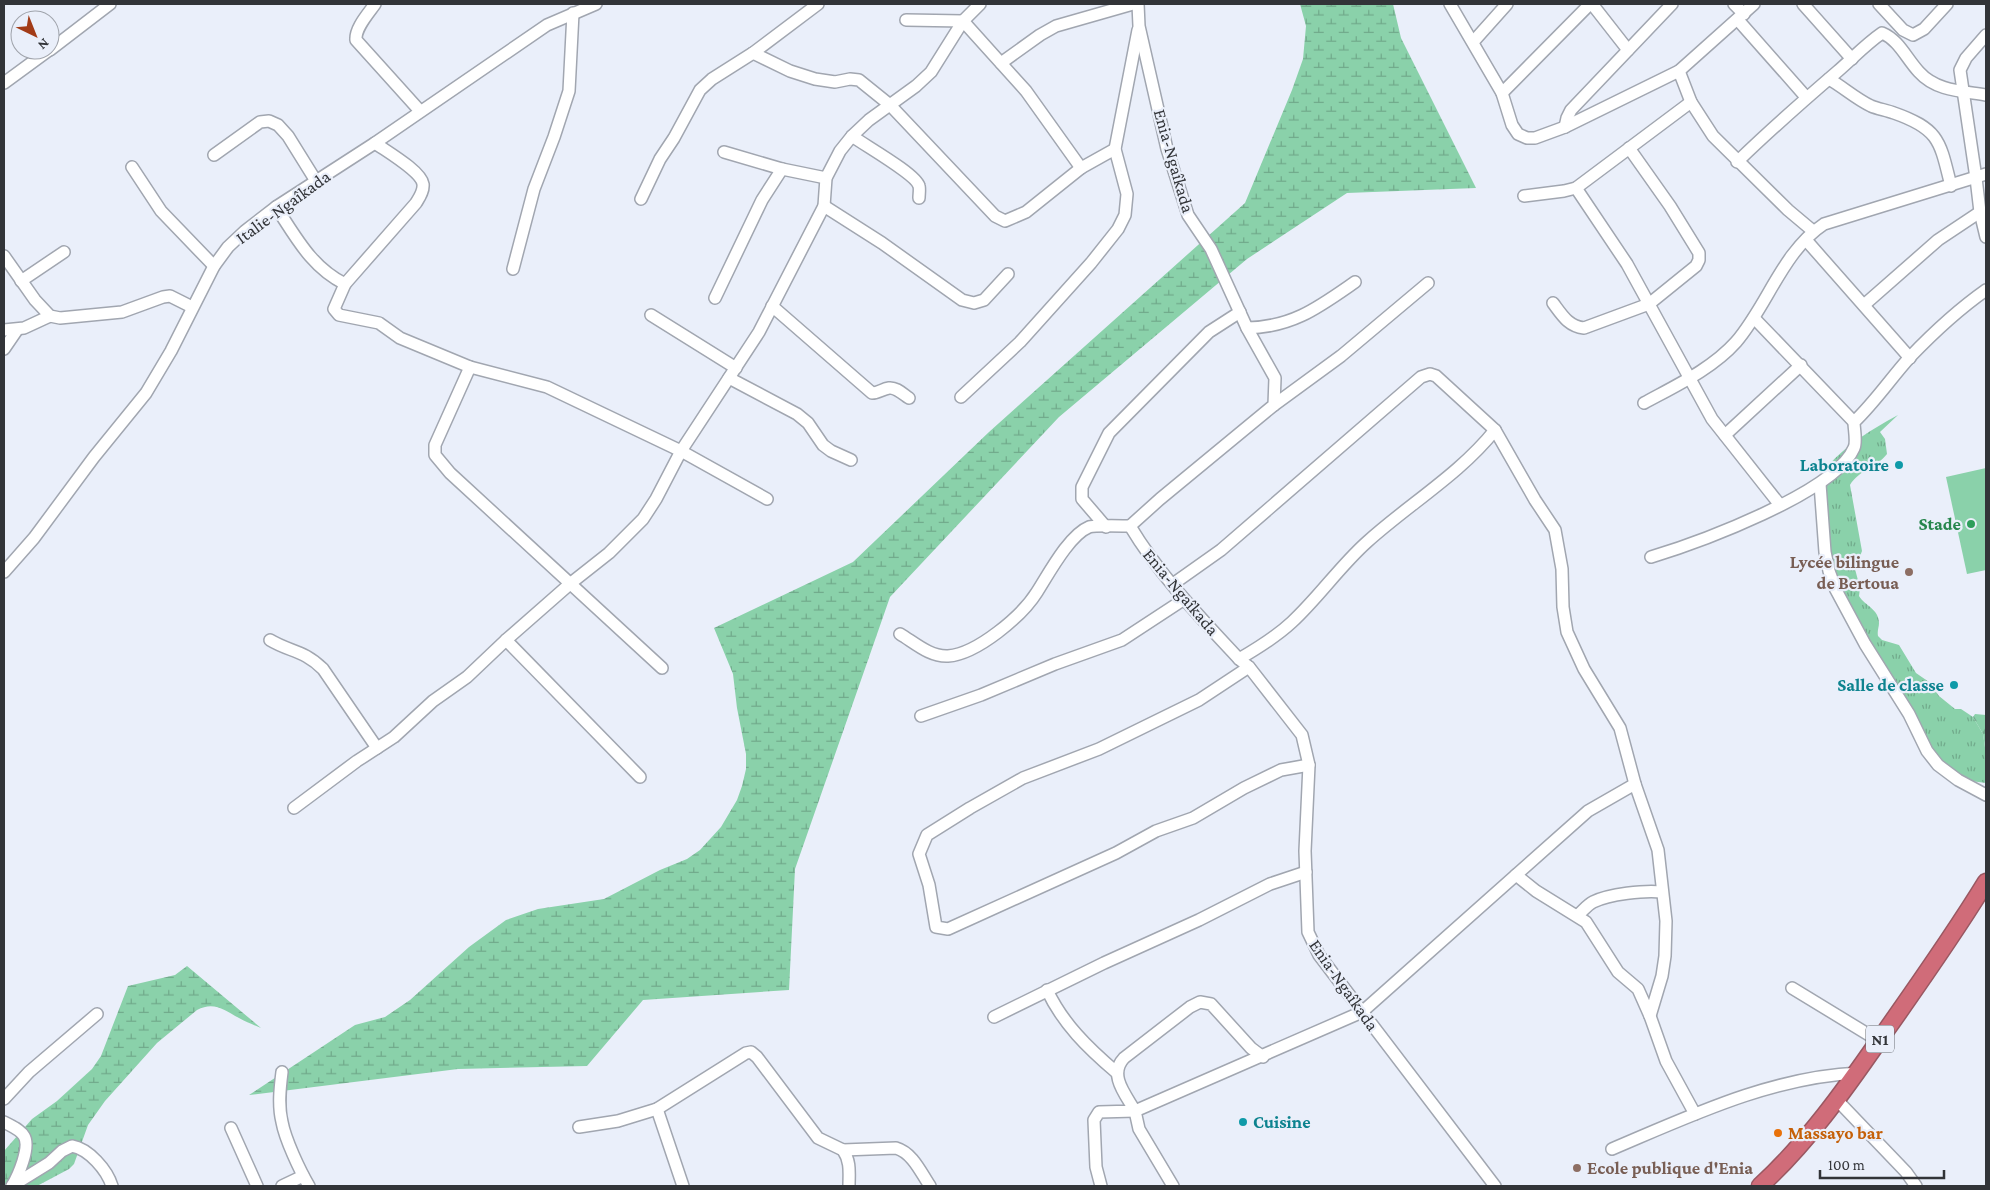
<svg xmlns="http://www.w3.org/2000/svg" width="1990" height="1190" viewBox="0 0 1990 1190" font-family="'Crimson Pro',serif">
  <defs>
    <pattern id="grass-tufts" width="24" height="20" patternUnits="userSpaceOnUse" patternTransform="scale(1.25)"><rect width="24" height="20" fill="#8ad1aa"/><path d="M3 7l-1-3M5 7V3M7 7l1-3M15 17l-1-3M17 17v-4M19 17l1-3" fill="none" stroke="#71aa8b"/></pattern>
    <pattern id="forest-firs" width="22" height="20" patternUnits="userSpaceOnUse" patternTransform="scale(1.25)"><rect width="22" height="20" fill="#8ad1aa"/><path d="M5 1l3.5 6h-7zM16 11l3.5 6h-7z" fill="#71aa8b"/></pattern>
    <pattern id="wetland-marsh" width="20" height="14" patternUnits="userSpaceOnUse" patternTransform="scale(1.25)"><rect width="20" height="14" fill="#8ad1aa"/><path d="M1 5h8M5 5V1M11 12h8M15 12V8" fill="none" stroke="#71aa8b"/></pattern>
  </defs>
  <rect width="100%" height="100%" fill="#eaeffa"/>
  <path fill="url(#grass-tufts)" d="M1898,415l-18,17 5,7 2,15c-10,13 -28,16 -37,31l12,66 -7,18 5,19 -1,8c6,10 20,13 20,27 0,4 -2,8 -1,13l4,4 17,5 17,28 13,9 10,14 16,13h6l12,8 10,17 3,20v29l-23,-3 -24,-16 -65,-106 -47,-101 -8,-80c20,-28 50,-46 79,-62z"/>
  <path fill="url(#forest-firs)" d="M1975,714l11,1v39l-3,-20 -10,-17z"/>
  <g fill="url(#wetland-marsh)">
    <path d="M1300,4h93l8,34 75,150 -129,5 -100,66 -188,158 -169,180 -95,272 -6,121 -146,10 -56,66 -129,3 -209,26 106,-70 30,-8 25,-17 59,-53 37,-27 32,-11 66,-10 56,-29 27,-11 13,-9 21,-23 16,-27 5,-14 4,-17v-15l-9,-46 -4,-34 -19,-46 139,-66 136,-130 256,-229 47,-113 11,-31 3,-33z"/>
    <path d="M187,966l74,62c-7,-3 -15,-6 -22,-10 -15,-8 -25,-17 -42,-8l-40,33 -52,58 -17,24 -14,39 -5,5 -32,17h-33v-35l28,-32 25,-18 35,-32 9,-13 27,-70 47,-11z"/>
  </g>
  <path fill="#8ad1aa" d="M1986,468v102l-19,4 -21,-97z"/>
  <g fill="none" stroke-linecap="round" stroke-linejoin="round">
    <defs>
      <g id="minor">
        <path d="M375,4c-7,10 -20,24 -19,36l64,71"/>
        <path d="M1138,4l1,22 28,123 21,66 23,34 36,79 28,50 -1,27 -114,94 -30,27c30,50 70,91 109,133l10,8 53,68 7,30 -4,86 3,81 11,23 176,231"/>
        <path d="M1450,4l52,89 10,32 6,9 9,4h8l30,-11 114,-56 75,-67"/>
        <path d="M1592,4l36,46"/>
        <path d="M1734,4l10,10"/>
        <path d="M1803,4l49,55"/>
        <path d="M1879,4l24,26 10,5 11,-6 23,-25"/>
        <path d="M906,20l57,1 63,70 55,77"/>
        <path d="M1738,20l68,77"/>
        <path d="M1986,35l-20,23 -6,12 16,108 4,34 6,25"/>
        <path d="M1473,42l34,-38"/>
        <path d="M50,50l60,-46"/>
        <path d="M753,53l37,18 25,8 20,3 15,-3 9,1 31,25 105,111 10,5 21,-9 55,-44 34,-19"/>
        <path d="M1001,63l39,-28 16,-9 77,-22"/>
        <path d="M1679,71l12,31 22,34 75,74 25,21"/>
        <path d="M1829,79c14,8 27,20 42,27 7,3 15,4 23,7 46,16 46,29 57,73"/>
        <path d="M4,83l45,-33"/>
        <path d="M1502,93l88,-89"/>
        <path d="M1565,127l2,-9 4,-8 101,-106"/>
        <path d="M852,136c12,9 64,38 67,50 1,3 0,8 0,12"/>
        <path d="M375,143c11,8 46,28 48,41 1,7 -4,14 -7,19l-71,81 -11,25 5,6 40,8 21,15 70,29 77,20 134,64 86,48"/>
        <path d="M724,152l58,17 44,9"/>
        <path d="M214,155l46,-33 9,-1 9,4 10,11 28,45"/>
        <path d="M1737,162c33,-32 66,-61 101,-91 15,-13 28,-27 44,-38 17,7 24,25 37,39 17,19 43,19 67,23"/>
        <path d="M132,167l29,44 53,55"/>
        <path d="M1576,188l51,76 85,155 68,86"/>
        <path d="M1524,196l40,-5 12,-3 115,-86"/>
        <path d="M641,199l19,-40 14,-21 26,-48 12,-11 41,-26 65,-49"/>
        <path d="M824,206l58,37 80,57 12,3 10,-3 24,-26"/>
        <path d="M276,207c20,30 35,60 69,77"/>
        <path d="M1806,240l104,118"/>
        <path d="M4,256l31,44 15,16 10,2 62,-6 41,-15 7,-1 22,11"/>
        <path d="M513,269l21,-80 20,-52 15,-46 4,-78"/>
        <path d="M21,281l43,-29"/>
        <path d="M715,298l47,-98 20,-31"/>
        <path d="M1553,303c9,12 15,23 31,25l65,-24 47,-38 3,-6v-7l-29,-47 -41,-58"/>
        <path d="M1864,305l74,-65 42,-28"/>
        <path d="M772,306l100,87c7,0 10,-4 17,-5 7,-1 14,6 20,10"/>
        <path d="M651,315l85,53"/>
        <path d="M1754,318l100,104"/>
        <path d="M1247,328c46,-1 72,-21 108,-46"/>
        <path d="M4,330l20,-2 26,-12"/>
        <path d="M4,349l13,-19"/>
        <path d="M470,367l-35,78v10l15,18 212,195"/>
        <path d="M729,378l68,36 11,9 15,22 8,6 20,9"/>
        <path d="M961,397l59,-55 71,-79 27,-34 7,-14 2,-21 -12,-45 23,-119"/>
        <path d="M1644,403c31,-17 68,-34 92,-61 32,-37 46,-90 88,-118l162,-50"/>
        <path d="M1274,405l67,-49 87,-73"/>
        <path d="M1725,435l76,-70"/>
        <path d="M1820,484l5,68 4,19 7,19 29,54 44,70 18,37 11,14 20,15 28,15"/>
        <path d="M1106,527l-24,-28v-12l27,-54 100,-101 31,-20"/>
        <path d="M1651,557c46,-14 184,-64 203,-109 3,-6 0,-19 0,-26 21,-20 37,-44 56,-65 23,-24 49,-48 76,-67"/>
        <path d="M4,572l30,-34 60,-81 52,-64 25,-42 43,-85 14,-19 17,-16 31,-24 99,-64 172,-118 49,-21"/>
        <path d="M1173,584l48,-34 200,-173 9,-3 6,2 59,54 40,70 20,30 7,39 1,38 4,25 17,37 36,59 15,56 23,66 8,71 -1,35 -3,20 -12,40"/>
        <path d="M900,634c15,9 30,23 48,22 29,-2 74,-40 89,-64 11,-17 32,-57 52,-65 5,-2 33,-1 41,-1"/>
        <path d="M270,640c20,12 34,10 53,29l54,79"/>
        <path d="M506,640l134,137"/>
        <path d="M1239,659c19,-11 37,-22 53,-37 27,-25 48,-56 75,-80 42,-38 93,-68 128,-112"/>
        <path d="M1249,667l-50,33 -100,49 -76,29 -53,30 -43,27 -8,19 10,31 7,42 12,2 168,-76 40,-22 37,-13 51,-30 37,-18 28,-5"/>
        <path d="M921,716l60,-21 74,-31 67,-24 61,-40"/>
        <path d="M294,808l63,-47 37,-24 39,-36 34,-24 39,-37 65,-57 38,-30 34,-34 13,-20 25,-48 78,-119 65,-126 2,-28 14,-27 12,-15 17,-16 47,-34 15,-14 32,-51 17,-17"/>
        <path d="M1516,875l20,16 50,31 32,50 20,17 12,27 16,45 29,53"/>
        <path d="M1578,915c5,-4 9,-10 15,-13 16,-8 52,-12 69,-10"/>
        <path d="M1792,988l87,53"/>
        <path d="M1047,990c16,34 41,58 69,82"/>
        <path d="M994,1017l110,-54 95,-43 71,-36 36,-12"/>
        <path d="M282,1072c-2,16 -4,34 0,50 3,17 18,49 27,64"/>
        <path d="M4,1099l25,-27 68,-58"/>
        <path d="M1837,1100l69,72 10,14"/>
        <path d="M657,1109l26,77"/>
        <path d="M4,1122c7,4 16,7 20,14 7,11 -6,40 -12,50"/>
        <path d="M579,1127l39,-6 39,-12 89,-56 5,-1 6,5 61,81 25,12 53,-2c17,5 25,25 34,38"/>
        <path d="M231,1128l26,58"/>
        <path d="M1612,1149c78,-33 159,-72 246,-76"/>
        <path d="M843,1150c8,12 6,23 6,36"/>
        <path d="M12,1186l37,-23 13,-12 10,-5c17,3 35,24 40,40"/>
        <path d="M282,1186l21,-10"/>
        <path d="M1101,1186l-5,-19 -2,-47 5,-8 36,-1c-9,-16 -27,-36 -11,-53l66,-51 10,-5 11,2 40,44 12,9"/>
        <path d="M1173,1186l-34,-57 -4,-18 227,-99 226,-201 47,-27"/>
      </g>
      <path id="highway" d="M1760,1186c46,-42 84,-95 120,-147 36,-51 73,-103 106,-157"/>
    </defs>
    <use href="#minor" stroke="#a1a6b0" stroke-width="14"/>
    <use href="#highway" stroke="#995862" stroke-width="19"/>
    <use href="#minor" stroke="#fff" stroke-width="11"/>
    <use href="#highway" stroke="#d06c79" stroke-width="16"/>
  </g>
  <g fill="#0f9aa8" stroke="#eaeffa" stroke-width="2">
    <circle cx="1899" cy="465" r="5"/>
    <circle cx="1954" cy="685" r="5"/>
    <circle cx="1243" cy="1122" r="5"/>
  </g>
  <circle fill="#2e9e5b" stroke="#eaeffa" stroke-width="2" cx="1971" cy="524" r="5"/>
  <g fill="#8d6e63" stroke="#eaeffa" stroke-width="2">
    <circle cx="1909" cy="572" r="5"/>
    <circle cx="1577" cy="1168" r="5"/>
  </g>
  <circle fill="#e8710a" stroke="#eaeffa" stroke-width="2" cx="1778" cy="1133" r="5"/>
  <g text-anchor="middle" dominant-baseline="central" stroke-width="4.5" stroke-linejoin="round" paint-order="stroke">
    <rect fill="#eaeffa" stroke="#696c72" stroke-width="1" x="1866" y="1025.5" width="28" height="27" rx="4"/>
    <g font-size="16" font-weight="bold" fill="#323438">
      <text x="1880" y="1039">N1</text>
    </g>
    <g font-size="18" fill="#323438" stroke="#eaeffa">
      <text transform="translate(1174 161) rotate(74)">Enia-Ngaîkada</text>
      <text transform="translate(283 207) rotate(-36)">Italie-Ngaîkada</text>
      <text transform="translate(1181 592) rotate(50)">Enia-Ngaîkada</text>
      <text transform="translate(1344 985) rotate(55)">Enia-Ngaîkada</text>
    </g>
    <g font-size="18" font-weight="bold" fill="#0d838f" stroke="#eaeffa" text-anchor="end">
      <text x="1889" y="465">Laboratoire</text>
      <text x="1944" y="685">Salle de classe</text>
      <text x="1253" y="1122" text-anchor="start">Cuisine</text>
    </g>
    <g font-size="18" font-weight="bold" fill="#27864d" stroke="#eaeffa" text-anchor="end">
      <text x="1961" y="524">Stade</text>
    </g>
    <g font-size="18" font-weight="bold" fill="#785e54" stroke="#eaeffa" text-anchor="end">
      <text x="1899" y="562">Lycée bilingue<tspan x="1899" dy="21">de Bertoua</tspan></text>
      <text x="1587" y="1168" text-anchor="start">Ecole publique d'Enia</text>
    </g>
    <g font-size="18" font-weight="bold" fill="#c56008" stroke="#eaeffa" text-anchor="start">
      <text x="1788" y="1133">Massayo bar</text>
    </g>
  </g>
  <rect width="1990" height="1190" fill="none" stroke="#323438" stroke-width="10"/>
  <g transform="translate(35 35) rotate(137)"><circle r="24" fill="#eaeffa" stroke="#a0a4ac"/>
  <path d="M0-4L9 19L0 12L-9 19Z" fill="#a23b17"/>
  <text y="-8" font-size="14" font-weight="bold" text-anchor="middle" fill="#323438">N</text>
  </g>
  <path d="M1820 1170v8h124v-8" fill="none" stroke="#323438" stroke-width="2.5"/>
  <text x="1828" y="1170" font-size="15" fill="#323438" stroke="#eaeffa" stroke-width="4" paint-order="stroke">100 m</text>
</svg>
